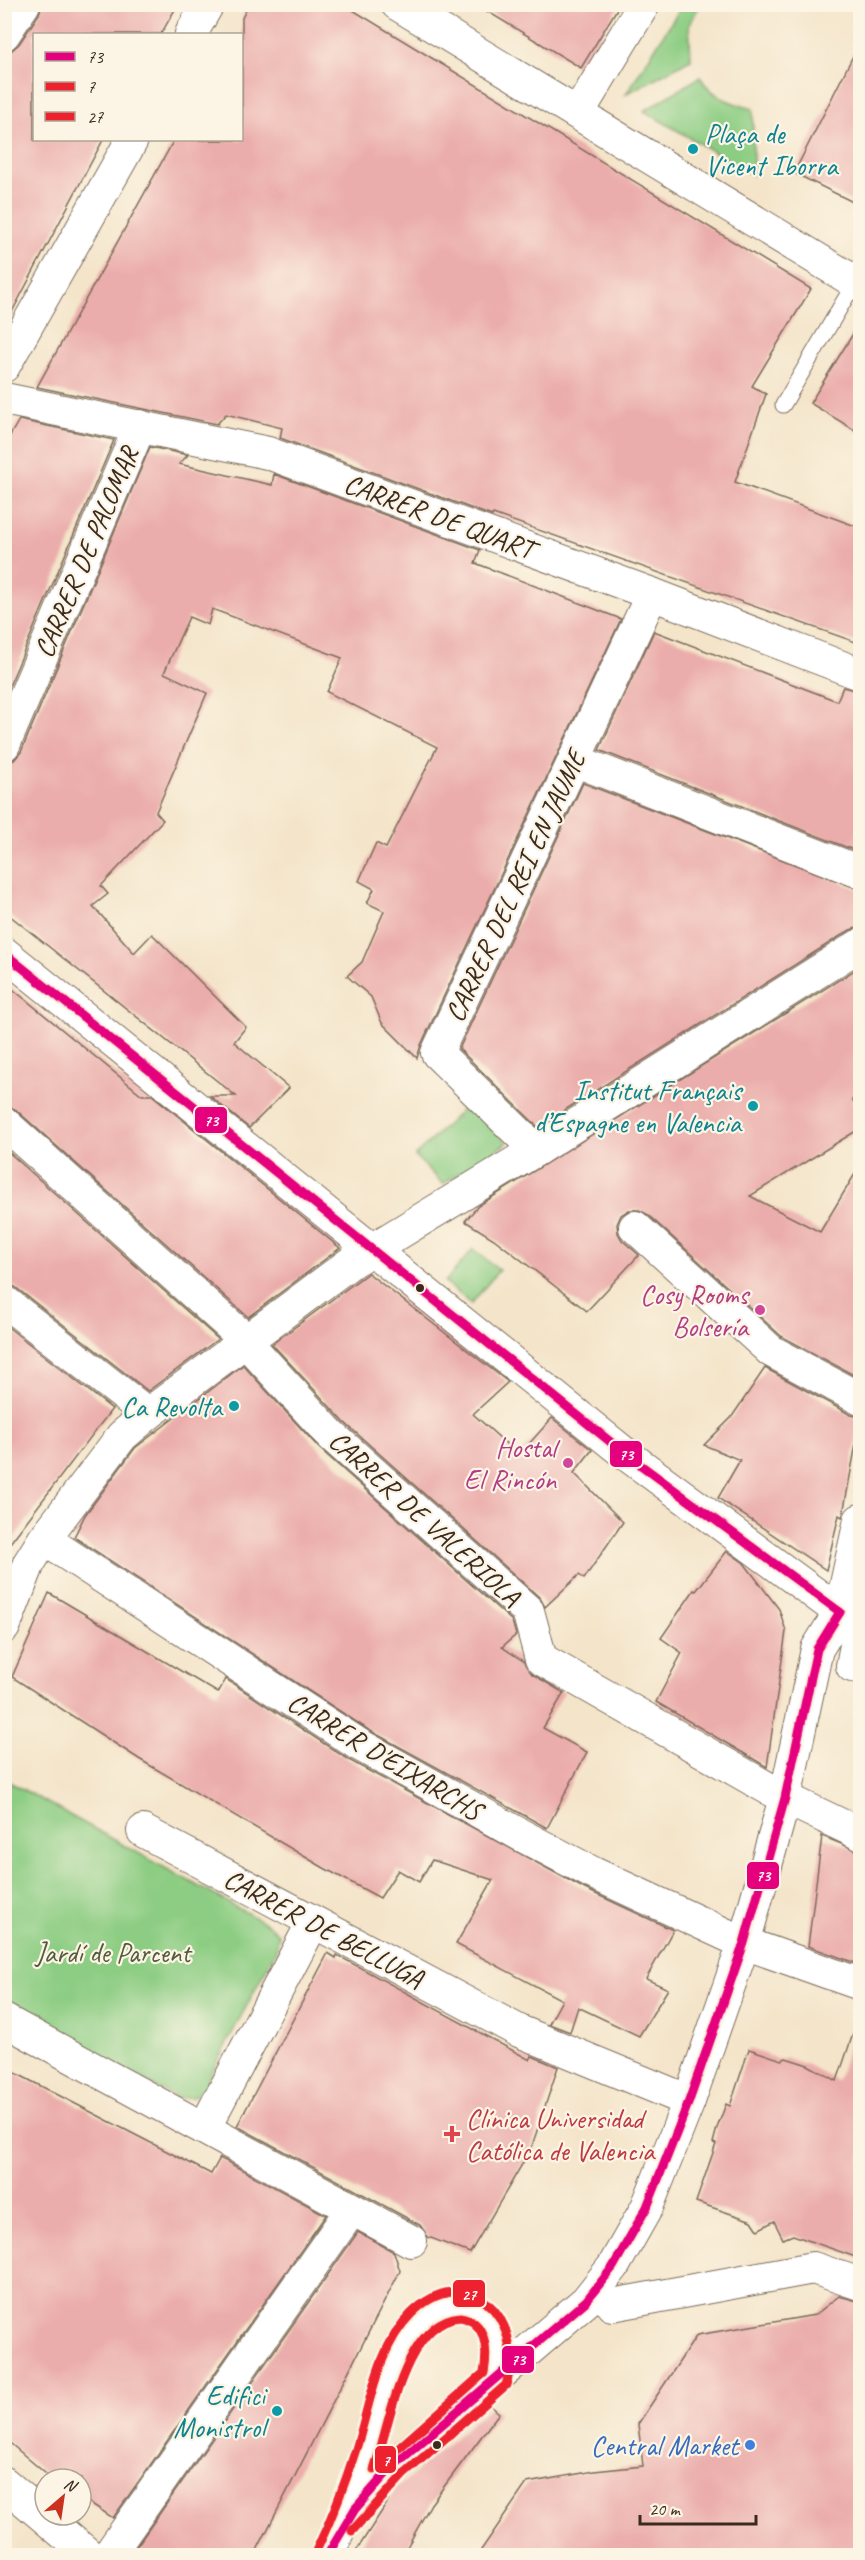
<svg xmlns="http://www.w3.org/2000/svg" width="865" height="2560" viewBox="0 0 865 2560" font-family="Caveat,sans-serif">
  <rect width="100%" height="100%" fill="#fcf5e5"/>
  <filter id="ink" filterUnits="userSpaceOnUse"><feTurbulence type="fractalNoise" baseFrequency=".0167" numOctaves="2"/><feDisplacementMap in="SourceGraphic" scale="12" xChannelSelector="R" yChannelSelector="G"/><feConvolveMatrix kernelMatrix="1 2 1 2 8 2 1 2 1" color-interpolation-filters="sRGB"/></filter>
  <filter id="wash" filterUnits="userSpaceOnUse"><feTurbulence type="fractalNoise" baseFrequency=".008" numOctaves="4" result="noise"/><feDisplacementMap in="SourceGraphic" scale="24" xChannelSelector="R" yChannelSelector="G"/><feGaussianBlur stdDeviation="1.35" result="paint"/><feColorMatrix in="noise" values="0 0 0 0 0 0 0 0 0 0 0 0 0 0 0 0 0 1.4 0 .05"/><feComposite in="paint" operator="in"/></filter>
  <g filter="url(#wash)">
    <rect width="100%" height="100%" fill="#f4e5ca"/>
    <g fill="#8dcd83" stroke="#647c50" stroke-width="1.5">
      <path d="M683,4l17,1 -11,20 2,34 -65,35z"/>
      <path d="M700,77c12,20 31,26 53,32v66l-109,-64z"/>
      <path d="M468,1104l39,39 -64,41 -28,-28z"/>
      <path d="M473,1249l26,21 -28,34 -26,-22z"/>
      <path d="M4,1779l263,145 12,11 -3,15 -74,140 -10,7 -15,1 -172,-91z"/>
    </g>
    <g id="blocks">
      <g fill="#ebadab">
        <path d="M42,4h136l-17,30h-127v106h69l-99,187v-275l8,-2 7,-6 20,-30z"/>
        <path d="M249,4h94l468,285 -59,97 14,8 -31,88 126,46v116l-368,-130 -1,2 -212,-78 2,-10 -56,-14 -9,10 -180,-37 137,-247h68v-122z"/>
        <path d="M475,4h145l-39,64z"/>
        <path d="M861,40v166l-67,-33z"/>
        <path d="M861,321v113l-51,-31z"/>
        <path d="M19,420l95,20 -110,258v-252z"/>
        <path d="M150,447l38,8 -9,9 93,21 2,-11 206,76 -5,13 146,56 -200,426 -4,13 -35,-35 -11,-26 -24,-21 15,-14 22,-51 -17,-8 7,-14 -15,-8 17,-38 10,5 51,-101 -110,-55 15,-34 -130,-49 -4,16 -19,-8 -25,56 43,20 -51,119 7,8 -62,66 7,8 -15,12 41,47 18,-19 94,93 -12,15 55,46 -40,40 -39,-32h26l-232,-185v-148l10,-3 7,-8z"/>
        <path d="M654,631l183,70 6,-14 18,5v161l-262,-103z"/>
        <path d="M583,783l278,107v37l-11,3 -312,197 -79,-78z"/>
        <path d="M861,966v129l-9,5 9,14v14l-111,68 70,36 41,-68v215l-80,-43 -134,-122 -8,-4h-10l-8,5 -4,9 1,9 4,7 17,15 -52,56 -93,-72 -29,-18 13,-15z"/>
        <path d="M4,982l138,113h10l188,153 -92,69 -232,-207 -12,-5z"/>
        <path d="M4,1148l214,191 -70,52 -133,-104 -11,-4z"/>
        <path d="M368,1273l140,109 -35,32 46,41 33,-37 40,32 -18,23 49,49 -39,57 -5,-4 -34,32 -5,-9 -196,-176 -72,-78z"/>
        <path d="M4,1324l108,85 -108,142z"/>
        <path d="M243,1365l76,83 193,173 4,14 -14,12 21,14 9,13 32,19 -21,35 44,24 -40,76 -180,-99 -293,-192 11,-22 50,-67z"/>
        <path d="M765,1368l86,47 10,2 -18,97 -1,3 -3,-2 -13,55 -108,-72 22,-38 -36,-15 27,-27z"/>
        <path d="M727,1551l17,12 35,46 7,22 -19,136 -111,-65 26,-49 -21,-15 33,-48 2,1z"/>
        <path d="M49,1593l169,100 8,-14 123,81 236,129 88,41 -27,49 22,10 -29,47 -61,-29 -8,25 -21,-8 13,-24 -106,-56 37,-64 -61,-20 -13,22 -21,-12 -18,28 -56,-30 -185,-109 -127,-82z"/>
        <path d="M822,1836l39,16v113l-53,-19z"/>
        <path d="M328,1953l8,5 1,-3 193,105 2,-4 26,11 -27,82 -61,104 -42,-16 -8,-12 -183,-99z"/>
        <path d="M855,2028l6,1v230l-68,-24 -10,4 -9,-18 -16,9 -6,-9 -56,-19 20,-58 -3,-1 4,-15 9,-24 4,2 19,-57 33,11 4,-2 22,7 29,16z"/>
        <path d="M4,2067l207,107 9,-16 106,57 -213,303 -32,-21v-18h-29l-48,-41z"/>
        <path d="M358,2232l36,20 6,19 -146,285h-108l-10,-9z"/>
        <path d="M839,2296l22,6v254h-384l50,-73 67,-12 49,-5 -5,-42 59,-89 118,-20z"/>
        <path d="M491,2406l8,7 -68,91 -29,52h-49l43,-67z"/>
      </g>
    </g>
  </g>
  <g filter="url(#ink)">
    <use href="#blocks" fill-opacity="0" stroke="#7c6b5a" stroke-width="1.5"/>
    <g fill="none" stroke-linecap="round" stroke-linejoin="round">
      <defs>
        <path id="lane" d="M783,405l72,-123"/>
        <g id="street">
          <path d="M397,4l463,281"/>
          <path d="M4,34l20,-30"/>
          <path d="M191,34l17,-30"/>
          <path d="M578,113l66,-109"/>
          <path d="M4,366l128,-226"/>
          <path d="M4,399l264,54 384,141 208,80"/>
          <path d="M4,745l136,-319"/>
          <path d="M574,760l286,112"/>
          <path d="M4,953l619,499 217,160 20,18"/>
          <path d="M4,1123l233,209 94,103 197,176 13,48 244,139 75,36"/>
          <path d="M536,1150l-99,-97 215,-459"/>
          <path d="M635,1227l136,124 89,48"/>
          <path d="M4,1301l144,113"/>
          <path d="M44,1539l314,205 161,90 74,39 151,70 116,41"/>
          <path d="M860,1624l-8,42 8,1"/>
          <path d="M4,1627l25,-64 15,-24 78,-103 26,-22 205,-153 183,-111 324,-205"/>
          <path d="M143,1831l376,200 170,70"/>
          <path d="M4,2020l407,221"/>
          <path d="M205,2127l108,-205"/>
          <path d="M612,2305l201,-37 47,16"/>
          <path d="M4,2483l86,73"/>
          <path d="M343,2523l26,-33 22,-22 195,-167 27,-34 34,-60 42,-106 55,-158 41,-145 32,-149 23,-37 20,-92"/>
          <path d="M108,2556l244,-347"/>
          <path d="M327,2556c20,-41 35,-85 48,-129 11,-32 17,-70 38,-97 11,-15 28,-25 47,-25 13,0 26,9 32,21 9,19 7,34 3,53"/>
        </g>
      </defs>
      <use href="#lane" stroke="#7c6b5a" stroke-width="17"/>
      <use href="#street" stroke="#7c6b5a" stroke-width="34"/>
      <use href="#lane" stroke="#fff" stroke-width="15"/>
      <use href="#street" stroke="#fff" stroke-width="32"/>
      <defs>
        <g id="bus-1">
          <path d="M4,953l619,499 217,160"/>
          <path d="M327,2556l28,-47 36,-41 195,-167 27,-34 34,-60 42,-106 55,-158 41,-145 32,-149 23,-37"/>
        </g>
        <path id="bus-2" d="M460,2317c27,4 28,34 24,56l-110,97c15,-43 30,-149 86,-153z"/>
        <path id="bus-3" d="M316,2551c16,-33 29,-67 40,-102 14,-44 21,-101 55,-135 55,-56 116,3 95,71l-102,89 -52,57"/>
      </defs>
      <use href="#bus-1" stroke="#fcf5e5" stroke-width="14"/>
      <use href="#bus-2" stroke="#fcf5e5" stroke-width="14"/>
      <use href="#bus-3" stroke="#fcf5e5" stroke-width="14"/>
      <use href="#bus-1" stroke="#e5007d" stroke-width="9"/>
      <use href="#bus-2" stroke="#ed222e" stroke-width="9"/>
      <use href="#bus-3" stroke="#ed222e" stroke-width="9"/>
    </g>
  </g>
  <g fill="#0f9aa8" stroke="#fcf5e5" stroke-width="2">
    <circle cx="693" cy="149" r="6"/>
    <circle cx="753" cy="1106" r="6"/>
    <circle cx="234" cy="1406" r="6"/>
    <circle cx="277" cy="2411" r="6"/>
  </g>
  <g fill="#3b2a1e" stroke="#fcf5e5" stroke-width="2">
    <circle cx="420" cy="1288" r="5"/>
    <circle cx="437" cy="2445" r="5"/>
  </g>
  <g fill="#d1479c" stroke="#fcf5e5" stroke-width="2">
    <circle cx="760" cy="1310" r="6"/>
    <circle cx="568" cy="1463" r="6"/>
  </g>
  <path fill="#e0444e" stroke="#fcf5e5" stroke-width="2" d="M449 2125h6v6h6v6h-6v6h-6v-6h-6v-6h6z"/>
  <circle fill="#3f7fe0" stroke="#fcf5e5" stroke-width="2" cx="750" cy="2445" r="6"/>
  <g text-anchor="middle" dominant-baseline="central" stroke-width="4.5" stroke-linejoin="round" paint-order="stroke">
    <g font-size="28" fill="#0d838f" stroke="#fcf5e5" text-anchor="end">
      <text x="705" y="133" text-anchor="start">Plaça de<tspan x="705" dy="32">Vicent Iborra</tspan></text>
      <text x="741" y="1090">Institut Français<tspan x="741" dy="32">d’Espagne en Valencia</tspan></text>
      <text x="222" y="1406">Ca Revolta</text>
      <text x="265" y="2395">Edifici<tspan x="265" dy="32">Monistrol</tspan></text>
    </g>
    <g font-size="28" fill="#3b2a1e" stroke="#fcf5e5">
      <text transform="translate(439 516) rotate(20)">CARRER DE QUART</text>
      <text transform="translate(86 552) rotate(-67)">CARRER DE PALOMAR</text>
      <text transform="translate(515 886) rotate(-65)">CARRER DEL REI EN JAUME</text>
      <text transform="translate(425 1518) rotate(42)">CARRER DE VALERIOLA</text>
      <text transform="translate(385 1756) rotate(31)">CARRER D'EIXARCHS</text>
      <text transform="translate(324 1928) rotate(28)">CARRER DE BELLUGA</text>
    </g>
    <g font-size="28" fill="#b23c85" stroke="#fcf5e5" text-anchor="end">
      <text x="748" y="1294">Cosy Rooms<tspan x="748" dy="32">Bolsería</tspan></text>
      <text x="556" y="1447">Hostal<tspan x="556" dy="32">El Rincón</tspan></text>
    </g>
    <g font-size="28" fill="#545b3c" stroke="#fcf5e5">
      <text x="113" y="1952">Jardí de Parcent</text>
    </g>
    <g font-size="28" fill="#be3a42" stroke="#fcf5e5" text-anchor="start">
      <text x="466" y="2118">Clínica Universidad<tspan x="466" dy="32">Católica de Valencia</tspan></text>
    </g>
    <g font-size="28" fill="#366cbe" stroke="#fcf5e5" text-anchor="end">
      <text x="738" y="2445">Central Market</text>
    </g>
  </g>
  <g stroke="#fcf5e5" stroke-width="2">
    <rect x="194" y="1106" width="34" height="28" rx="6" fill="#e5007d"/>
    <rect x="609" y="1440" width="34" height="28" rx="6" fill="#e5007d"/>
    <rect x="746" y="1861" width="34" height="29" rx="6" fill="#e5007d"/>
    <rect x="452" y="2279" width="34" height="29" rx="6" fill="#ed222e"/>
    <rect x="501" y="2345" width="34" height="29" rx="6" fill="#e5007d"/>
    <rect x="374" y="2445" width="23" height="29" rx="6" fill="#ed222e"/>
  </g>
  <g font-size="16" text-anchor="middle" font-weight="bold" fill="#fff">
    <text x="211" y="1126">73</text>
    <text x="626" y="1460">73</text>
    <text x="763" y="1881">73</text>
    <text x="469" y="2300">27</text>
    <text x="518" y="2365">73</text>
    <text x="386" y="2466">7</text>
  </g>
  <rect width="865" height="2560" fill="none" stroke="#fcf5e5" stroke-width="24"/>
  <rect x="33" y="33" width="210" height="108" fill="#fcf5e5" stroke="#afa495" stroke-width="1.5"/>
  <rect x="45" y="52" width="30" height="9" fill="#e5007d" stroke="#afa495" stroke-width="1.5"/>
  <text x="87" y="63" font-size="18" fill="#3b2a1e">73</text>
  <rect x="45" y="82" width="30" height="9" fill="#ed222e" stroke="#afa495" stroke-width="1.5"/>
  <text x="87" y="93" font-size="18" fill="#3b2a1e">7</text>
  <rect x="45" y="112" width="30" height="9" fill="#ed222e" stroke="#afa495" stroke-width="1.5"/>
  <text x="87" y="123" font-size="18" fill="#3b2a1e">27</text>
  <g transform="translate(63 2497) rotate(29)"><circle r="28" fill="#fcf5e5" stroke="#afa495" stroke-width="1.5"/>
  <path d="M0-4.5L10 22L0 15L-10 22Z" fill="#c8321e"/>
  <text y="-9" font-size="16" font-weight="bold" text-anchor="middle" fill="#3b2a1e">N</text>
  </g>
  <path d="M640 2515v9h116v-9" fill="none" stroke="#3b2a1e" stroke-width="3"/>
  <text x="649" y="2515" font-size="18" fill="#3b2a1e" stroke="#fcf5e5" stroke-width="4.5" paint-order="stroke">20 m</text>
</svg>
